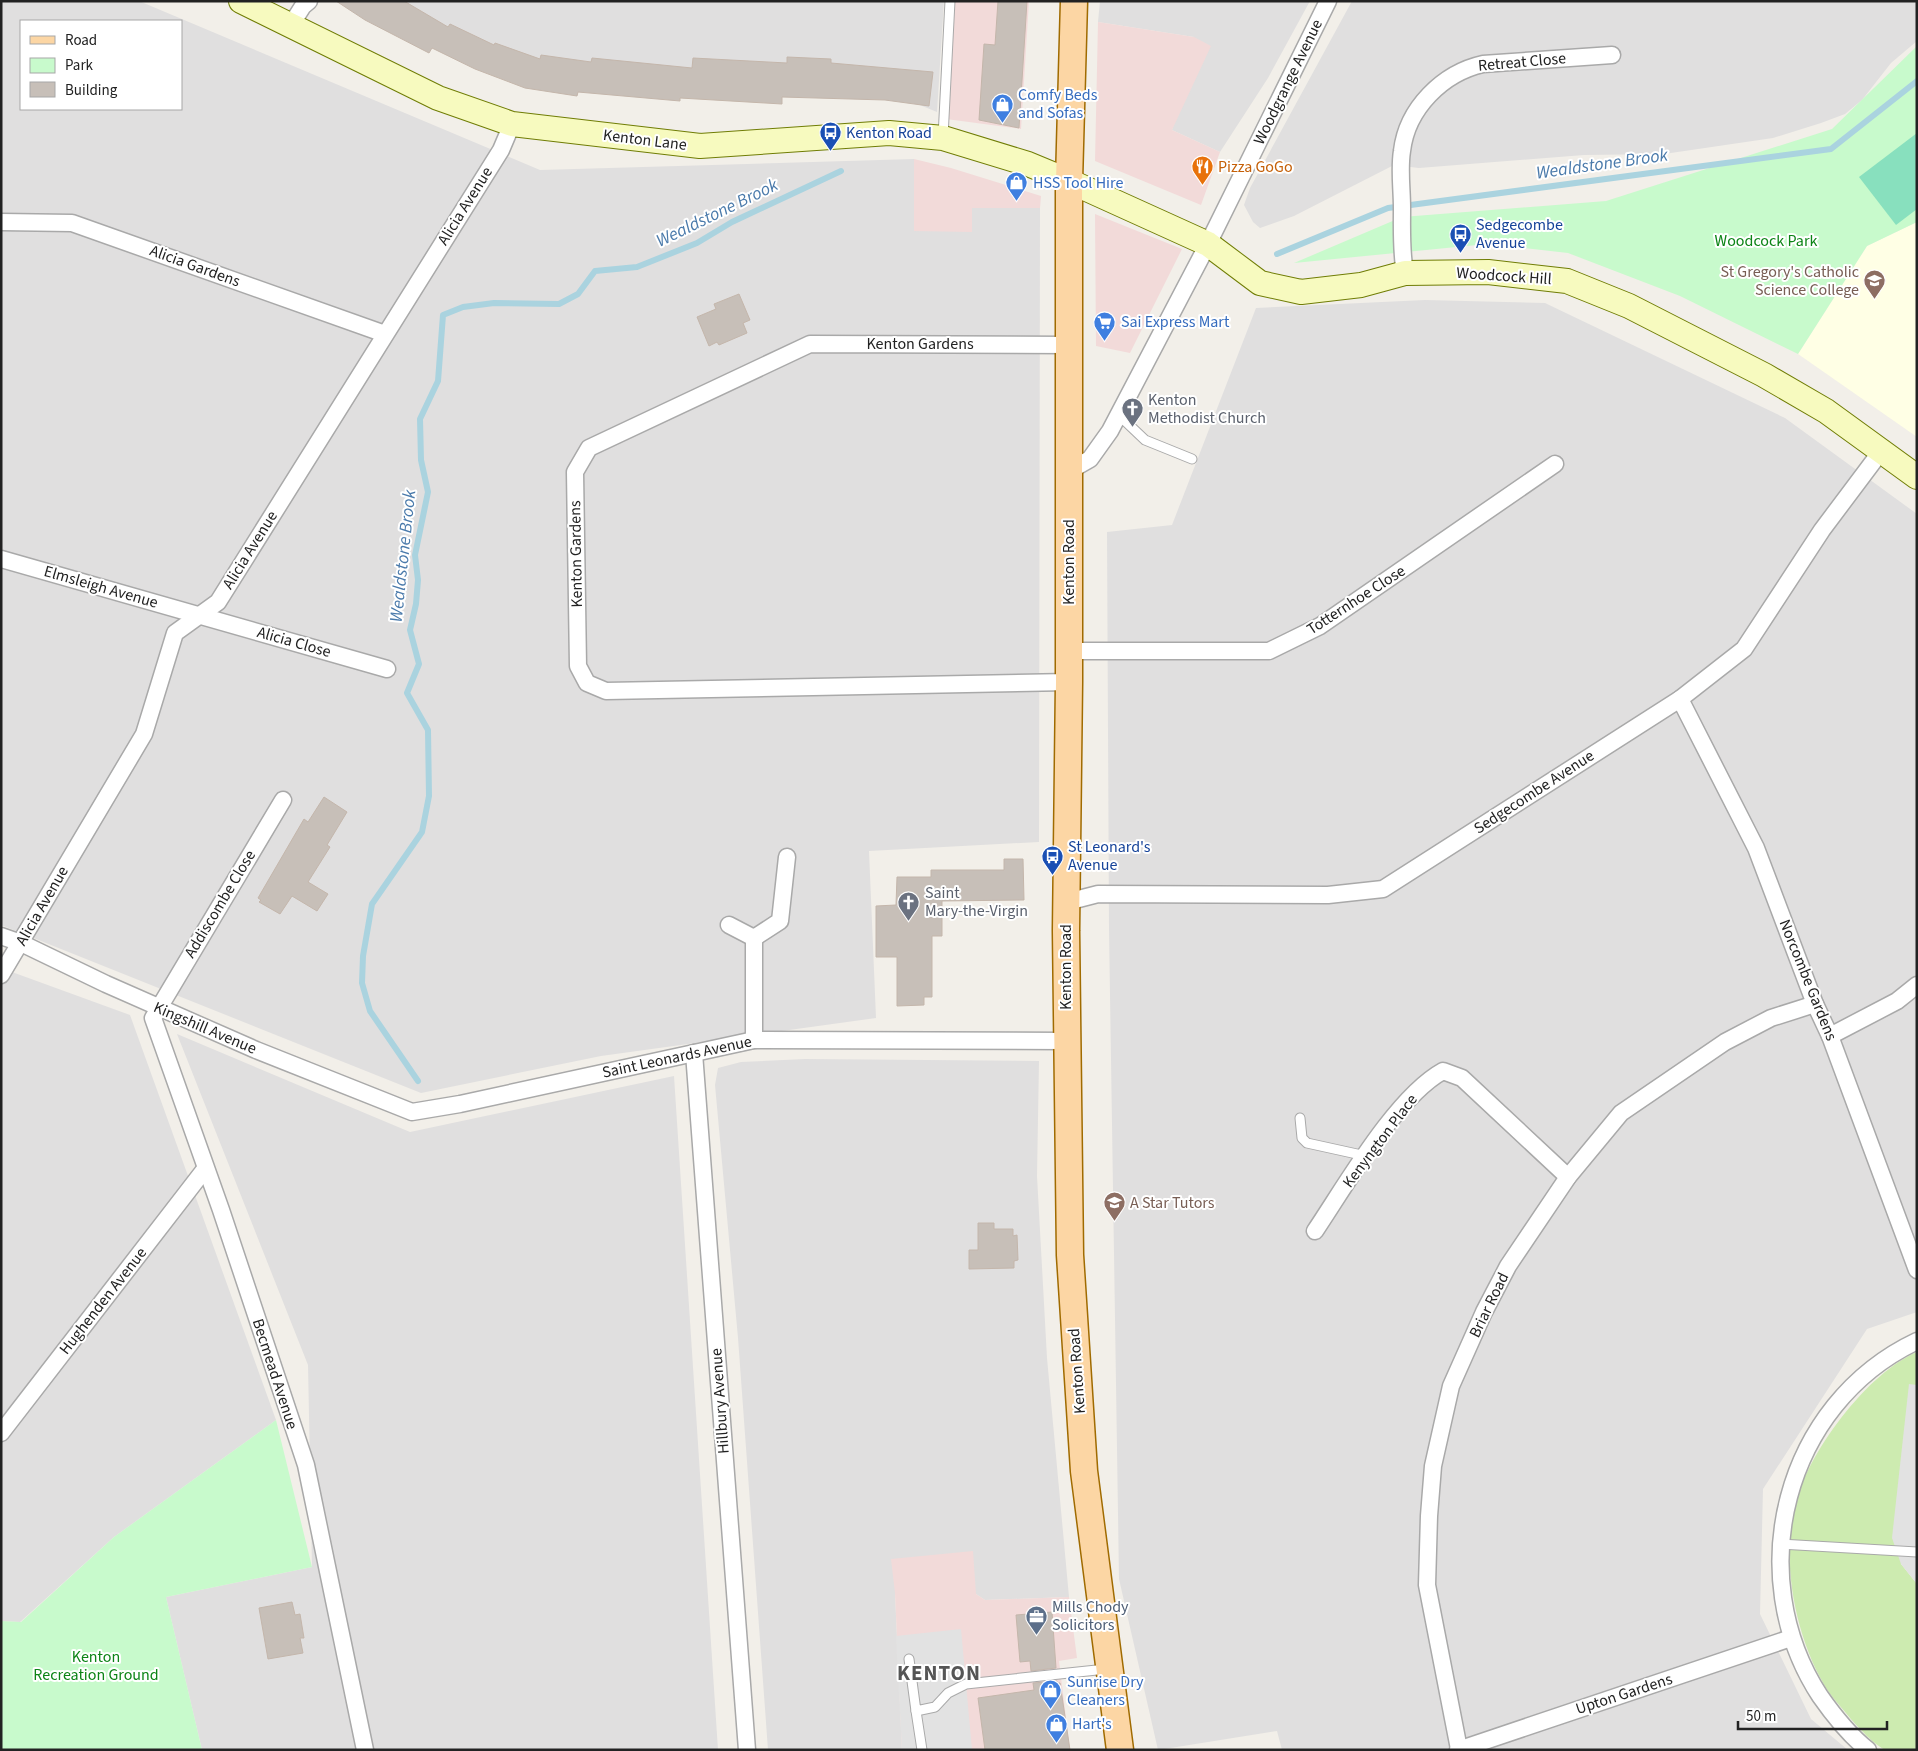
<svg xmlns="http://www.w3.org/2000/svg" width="1918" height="1751" viewBox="0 0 1918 1751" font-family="'Source Sans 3',sans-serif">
  <rect width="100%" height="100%" fill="#f2efe9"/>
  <g fill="#e0dfdf" fill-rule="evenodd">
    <path d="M1,1h138l401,169 374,-11v72l58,-23h68l-1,634 -170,9 7,167 -275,38 -180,37 -420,-168zM21,21h160v88h-160z"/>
    <path d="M359,1h585l-7,111 -71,-29 -383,-26z"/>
    <path d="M1100,1h210l-42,77 -48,74 -48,-22 22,-93 -96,-15z"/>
    <path d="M1352,1h565v40l-26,22 -29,37 -17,14 -24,9 -48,15 -109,16 -80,1 -165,13 -25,-3 -100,51 -34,12 -7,-6 -9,-17 6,-17z"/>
    <path d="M1425,300l120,3 240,115 132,96v798l-50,17 -104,160 -3,125 51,105 37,31h-566l-5,-19 -119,19 -39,-171 -10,-650 -2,-397 65,-7 84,-217z"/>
    <path d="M1,968l129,47 146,405 -162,117 -94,85 -19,-1z"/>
    <path d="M177,1034l233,98 264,-56 44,674h-516l-36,-153 146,-30 -4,-202z"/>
    <path d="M805,1059l234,2 -2,115 10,182 22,239 -84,3 -9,-6 -81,-1 7,157h-134l-30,-412 -23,-253 3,-17 23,-6z"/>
  </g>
  <g fill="#f2dad9">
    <path d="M955,1h74l-8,128 -75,-10z"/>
    <path d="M1098,22l96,15 17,9 -39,84 48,22 -19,53 -106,-44z"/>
    <path d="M914,159l37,9 90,28 -1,12h-68v24l-58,-1z"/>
    <path d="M1095,214l87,35 -52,104 -34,-7z"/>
    <path d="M973,1551l3,43 9,6 84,-3 8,61 -18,3 11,89h-168l-7,-157 -4,-34z"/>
  </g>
  <path fill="#ffffe5" d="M1917,222v215l-119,-83 69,-108z"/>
  <path fill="#cdebb0" d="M1917,1352v33l-16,179 16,20v166c-9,0 -22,1 -31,0 -10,-3 -29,-24 -36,-32 -7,-9 -16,-18 -22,-27 -33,-51 -50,-138 -30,-197 17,-49 70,-121 119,-142z"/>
  <g fill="#c8facc">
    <path d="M1917,46v176l-50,24 -69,108 -118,-58 -112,-43 -81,-9 -193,19 108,-46 204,-16 226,-72z"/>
    <path d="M276,1420l36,147 -146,30 36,153h-201v-129l20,1 93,-85z"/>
  </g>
  <path fill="#88e0be" d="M1917,133v76l-21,16 -37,-48z"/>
  <g fill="#e2e2e2">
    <path d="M1909,1384l8,1v199l-16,-20 -9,-26z"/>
    <path d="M961,1629l11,121h-70l-6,-114z"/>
  </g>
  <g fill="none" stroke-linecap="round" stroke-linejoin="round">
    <g stroke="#aad3df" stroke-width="6">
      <path d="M1277,254l111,-46 443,-59 86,-68"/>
      <path d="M418,1081l-48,-70 -8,-28 1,-27 9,-52 50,-72 7,-36 -1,-66 -21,-37 12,-29 -9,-34 6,-26 2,-24 -3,-25 13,-63 -7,-32 -1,-41 18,-38 5,-66 20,-8 31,-4 65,1 19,-10 17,-23 42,-4 60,-24 35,-21 109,-51"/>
    </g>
  </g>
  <g fill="#c7bfb8" stroke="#c4b6ab">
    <path d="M336,1h68l44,26 2,-3 44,21 1,-2 45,16 1,-4 50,7 1,-4 100,10 1,-10 94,5v-6l44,2v4l102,9 -4,34 -44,-6 -103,-3v7l-102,-6v3l-102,-9 -1,4 -52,-8 -50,-19 -43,-21 -3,5 -64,-33z"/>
    <path d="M998,1h29l-8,127 -40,-8 5,-76 11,1z"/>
    <path d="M739,294l11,26 -7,3 4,10 -28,12 -2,-3 -8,4 -12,-29 19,-8 -2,-5z"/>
    <path d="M324,797l23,15 -20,33 3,2 -22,35 20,12 -11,17 -25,-15 -12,18 -21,-12 2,-2 -3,-2 46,-79 4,3z"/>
    <path d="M1004,859h19l1,41 -82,1v35h-10v61h-8v8l-27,1v-49h-21v-51l20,-1 1,-28h34v-7h73z"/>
    <path d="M978,1223h16v6h19v7l4,-1 1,25 -4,1v7l-45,1v-19h9z"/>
    <path d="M292,1602l3,13 5,-1 4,24h-4l3,15 -35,6 -9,-51z"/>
    <path d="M1052,1612l4,56 -25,3 -1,-10 -10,1 -4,-47z"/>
    <path d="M1057,1681v2h3l10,67h-85l-7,-52 56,-8 -1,-7z"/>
  </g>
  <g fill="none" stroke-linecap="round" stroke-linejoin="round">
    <defs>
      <g id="lane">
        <path d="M943,137l7,-136"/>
        <path d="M1116,418l9,3 20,19 47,19"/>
        <path d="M1300,1118l2,20 5,5 59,13"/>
        <path d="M1780,1544l137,8"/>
        <path d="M909,1659l7,52 19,-4 13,-14 18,-9 140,-15"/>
        <path d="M916,1711l6,39"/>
      </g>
      <g id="street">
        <path d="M291,25l12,-19 6,-5"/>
        <path d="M1,222l71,1 313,111"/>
        <path d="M1405,273c-4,-22 -3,-43 -3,-65 0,-19 -3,-39 0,-57 5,-43 41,-78 81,-87l129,-9"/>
        <path d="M1069,471l21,-12 20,-28 98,-187 120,-243"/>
        <path d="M1,559l386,110"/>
        <path d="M1069,651h200l51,-25 235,-162"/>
        <path d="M1069,682l-463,9 -19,-8 -9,-17 -3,-194 14,-24 221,-104 260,1"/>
        <path d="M1680,699l76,149 59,156 15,32 87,234"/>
        <path d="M283,800l-130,218 68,192 85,255 59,285"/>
        <path d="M1067,902l31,-8 230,1 55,-6 297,-190 64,-50 78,-119 60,-80"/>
        <path d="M729,925l25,13 26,-17 7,-64"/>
        <path d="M1,936l20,7 85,41 150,66 156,62 48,-8 294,-64 312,1"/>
        <path d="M754,938v102"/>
        <path d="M1,975l143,-241 31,-101 43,-31 283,-452 11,-26"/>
        <path d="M1830,1036l67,-35 20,-16"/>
        <path d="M694,1053l53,697"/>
        <path d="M1315,1231c31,-46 81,-134 128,-160l19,7 106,99"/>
        <path d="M1,1433l204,-264"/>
        <path d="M1459,1749l-32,-164 2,-69 4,-50 18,-80 33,-74 24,-46 60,-89 53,-64 104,-71 46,-24 44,-14"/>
        <path d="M1458,1750l333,-112"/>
        <path d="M1868,1750c-19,-15 -34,-34 -48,-54 -79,-121 -36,-292 97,-355"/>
      </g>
      <path id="secondary" d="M241,1l197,97 74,26 188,22 189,-13 54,5 85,26 41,17 139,63 52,39 41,9 60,-7 44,-12 83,-1 79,9 62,25 135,69 62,36 91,66"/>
      <path id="primary" d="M1074,1l-5,180v501l-3,249 4,324 14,216 36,279"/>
    </defs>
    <use href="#lane" stroke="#a9a9a9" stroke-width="11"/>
    <use href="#street" stroke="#a9a9a9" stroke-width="19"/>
    <use href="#secondary" stroke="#707d05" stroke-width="26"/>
    <use href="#primary" stroke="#a06b00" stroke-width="29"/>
    <use href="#lane" stroke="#fff" stroke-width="9"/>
    <use href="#street" stroke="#fff" stroke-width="16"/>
    <use href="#secondary" stroke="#f7fabf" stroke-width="24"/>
    <use href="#primary" stroke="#fcd6a4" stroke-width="26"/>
  </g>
  <defs>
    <symbol id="shop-pin" viewBox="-11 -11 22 30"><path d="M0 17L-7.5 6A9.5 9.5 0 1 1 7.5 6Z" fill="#3f7fe0" stroke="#fff"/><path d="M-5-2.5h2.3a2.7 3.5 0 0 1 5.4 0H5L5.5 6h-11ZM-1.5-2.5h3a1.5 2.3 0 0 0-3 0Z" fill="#fff"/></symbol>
    <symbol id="bus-pin" viewBox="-11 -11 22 30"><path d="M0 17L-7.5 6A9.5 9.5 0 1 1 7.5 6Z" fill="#1a4fb4" stroke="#fff"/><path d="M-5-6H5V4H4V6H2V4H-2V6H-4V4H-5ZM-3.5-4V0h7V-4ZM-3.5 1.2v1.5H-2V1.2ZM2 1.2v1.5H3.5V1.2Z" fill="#fff"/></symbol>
    <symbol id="restaurant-pin" viewBox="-11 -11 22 30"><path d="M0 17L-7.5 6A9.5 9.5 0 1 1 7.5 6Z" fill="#e8710a" stroke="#fff"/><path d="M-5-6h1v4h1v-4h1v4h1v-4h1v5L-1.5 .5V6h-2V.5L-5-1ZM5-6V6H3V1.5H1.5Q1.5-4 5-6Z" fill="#fff"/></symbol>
    <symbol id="school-pin" viewBox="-11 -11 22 30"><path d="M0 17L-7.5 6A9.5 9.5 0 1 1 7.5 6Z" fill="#8d6e63" stroke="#fff"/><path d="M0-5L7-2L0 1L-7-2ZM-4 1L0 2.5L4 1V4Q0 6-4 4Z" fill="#fff"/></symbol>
    <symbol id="supermarket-pin" viewBox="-11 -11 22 30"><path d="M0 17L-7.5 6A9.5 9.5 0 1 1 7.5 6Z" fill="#3f7fe0" stroke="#fff"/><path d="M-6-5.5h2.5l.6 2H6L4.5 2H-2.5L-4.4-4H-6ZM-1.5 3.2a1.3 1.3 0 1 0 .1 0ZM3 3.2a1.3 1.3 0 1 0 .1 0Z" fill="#fff"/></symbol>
    <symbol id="church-pin" viewBox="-11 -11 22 30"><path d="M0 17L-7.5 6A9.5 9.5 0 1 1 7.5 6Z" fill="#6b7280" stroke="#fff"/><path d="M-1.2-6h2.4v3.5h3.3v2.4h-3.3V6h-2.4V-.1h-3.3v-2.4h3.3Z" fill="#fff"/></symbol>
    <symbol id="office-pin" viewBox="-11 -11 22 30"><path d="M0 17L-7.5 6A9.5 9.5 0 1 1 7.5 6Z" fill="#5c6f8a" stroke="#fff"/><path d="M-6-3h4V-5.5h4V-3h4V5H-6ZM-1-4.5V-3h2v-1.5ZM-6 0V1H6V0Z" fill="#fff"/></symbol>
  </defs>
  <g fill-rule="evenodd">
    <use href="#shop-pin" x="990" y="92" width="25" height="34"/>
    <use href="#bus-pin" x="818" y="120" width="25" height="34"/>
    <use href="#restaurant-pin" x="1190" y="154" width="25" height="34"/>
    <use href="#shop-pin" x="1004" y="170" width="25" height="34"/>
    <use href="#bus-pin" x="1448" y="222" width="25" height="34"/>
    <use href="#school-pin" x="1862" y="268" width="25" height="34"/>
    <use href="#supermarket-pin" x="1092" y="310" width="25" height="34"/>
    <use href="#church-pin" x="1120" y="396" width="25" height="34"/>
    <use href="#bus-pin" x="1040" y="844" width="25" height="34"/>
    <use href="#church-pin" x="896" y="890" width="25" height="34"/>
    <use href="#school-pin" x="1102" y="1190" width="25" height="34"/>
    <use href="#office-pin" x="1024" y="1604" width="25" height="34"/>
    <use href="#shop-pin" x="1038" y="1678" width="25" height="34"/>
    <use href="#shop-pin" x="1044" y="1712" width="25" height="34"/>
  </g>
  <g text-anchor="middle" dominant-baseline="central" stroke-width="4" stroke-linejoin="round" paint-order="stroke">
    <g font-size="16" fill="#222" stroke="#fff">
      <text transform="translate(1522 62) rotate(-5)">Retreat Close</text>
      <text transform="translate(1288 82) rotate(-64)">Woodgrange Avenue</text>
      <text transform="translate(645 140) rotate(7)">Kenton Lane</text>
      <text transform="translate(465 206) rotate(-58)">Alicia Avenue</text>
      <text transform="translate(195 266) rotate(20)">Alicia Gardens</text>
      <text transform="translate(1504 276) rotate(4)">Woodcock Hill</text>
      <text x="920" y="344">Kenton Gardens</text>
      <text transform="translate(250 550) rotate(-58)">Alicia Avenue</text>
      <text transform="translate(576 554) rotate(-91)">Kenton Gardens</text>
      <text transform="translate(1069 562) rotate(-90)">Kenton Road</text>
      <text transform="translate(101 587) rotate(16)">Elmsleigh Avenue</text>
      <text transform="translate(1356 600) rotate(-33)">Totternhoe Close</text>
      <text transform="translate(294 642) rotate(16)">Alicia Close</text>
      <text transform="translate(1534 792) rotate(-33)">Sedgecombe Avenue</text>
      <text transform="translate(220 904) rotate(-59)">Addiscombe Close</text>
      <text transform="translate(42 906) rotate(-60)">Alicia Avenue</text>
      <text transform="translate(1066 967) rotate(-90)">Kenton Road</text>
      <text transform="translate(1808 980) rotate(68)">Norcombe Gardens</text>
      <text transform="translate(205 1028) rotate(23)">Kingshill Avenue</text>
      <text transform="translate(677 1057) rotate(-12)">Saint Leonards Avenue</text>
      <text transform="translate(1380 1141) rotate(-53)">Kenyngton Place</text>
      <text transform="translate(103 1301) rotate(-52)">Hughenden Avenue</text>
      <text transform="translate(1489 1305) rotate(-64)">Briar Road</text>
      <text transform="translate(1077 1371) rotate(-94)">Kenton Road</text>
      <text transform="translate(275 1374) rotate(72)">Becmead Avenue</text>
      <text transform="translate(720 1401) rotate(-94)">Hillbury Avenue</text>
      <text transform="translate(1624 1694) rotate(-18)">Upton Gardens</text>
    </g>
    <g font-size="16" fill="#366cbe" stroke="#fff" text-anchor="start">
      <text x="1018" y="95">Comfy Beds<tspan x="1018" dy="18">and Sofas</tspan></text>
      <text x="1033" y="183">HSS Tool Hire</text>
      <text x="1121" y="322">Sai Express Mart</text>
      <text x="1067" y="1682">Sunrise Dry<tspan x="1067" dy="18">Cleaners</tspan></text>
      <text x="1072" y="1724">Hart's</text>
    </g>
    <g font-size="16" fill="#164399" stroke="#fff" text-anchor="start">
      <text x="846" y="133">Kenton Road</text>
      <text x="1476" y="225">Sedgecombe<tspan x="1476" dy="18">Avenue</tspan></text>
      <text x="1068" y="847">St Leonard's<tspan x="1068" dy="18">Avenue</tspan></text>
    </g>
    <g font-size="16" fill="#c56008" stroke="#fff" text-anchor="start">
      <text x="1218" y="167">Pizza GoGo</text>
    </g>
    <g font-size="16" fill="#0c8416" stroke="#fff">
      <text x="1766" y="241">Woodcock Park</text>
      <text x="96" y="1657">Kenton<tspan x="96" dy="18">Recreation Ground</tspan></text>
    </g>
    <g font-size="16" fill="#785e54" stroke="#fff" text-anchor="end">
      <text x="1859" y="272">St Gregory's Catholic<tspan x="1859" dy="18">Science College</tspan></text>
      <text x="1130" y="1203" text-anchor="start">A Star Tutors</text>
    </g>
    <g font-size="16" fill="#5b616d" stroke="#fff" text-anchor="start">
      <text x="1148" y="400">Kenton<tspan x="1148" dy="18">Methodist Church</tspan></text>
      <text x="925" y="893">Saint<tspan x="925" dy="18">Mary-the-Virgin</tspan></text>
    </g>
    <g font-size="16" fill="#4e5e75" stroke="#fff" text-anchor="start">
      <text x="1052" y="1607">Mills Chody<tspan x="1052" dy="18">Solicitors</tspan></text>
    </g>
    <g font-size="18" font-style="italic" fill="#4a7aab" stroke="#fff">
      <text transform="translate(1602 164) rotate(-8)">Wealdstone Brook</text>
      <text transform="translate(717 213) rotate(-26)">Wealdstone Brook</text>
      <text transform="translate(403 556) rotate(-84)">Wealdstone Brook</text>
    </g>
    <g font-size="21" font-weight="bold" letter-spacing="1" fill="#555" stroke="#fff">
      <text x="939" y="1673">KENTON</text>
    </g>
  </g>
  <rect width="1918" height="1751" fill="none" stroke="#222222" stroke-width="5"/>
  <rect x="20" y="20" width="162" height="90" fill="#ffffff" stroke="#a7a7a7"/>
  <rect x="30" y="36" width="25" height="8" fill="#fcd6a4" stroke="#a7a7a7"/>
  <text x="65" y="45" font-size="15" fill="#222222">Road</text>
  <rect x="30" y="58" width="25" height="15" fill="#c8facc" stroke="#a7a7a7"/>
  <text x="65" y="70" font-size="15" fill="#222222">Park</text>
  <rect x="30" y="82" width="25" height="15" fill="#c7bfb8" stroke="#a7a7a7"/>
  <text x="65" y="95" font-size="15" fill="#222222">Building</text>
  <path d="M1738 1721v8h149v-8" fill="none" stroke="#222222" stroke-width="2.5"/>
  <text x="1746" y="1721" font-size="15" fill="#222222" stroke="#ffffff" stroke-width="4" paint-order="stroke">50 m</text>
</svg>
